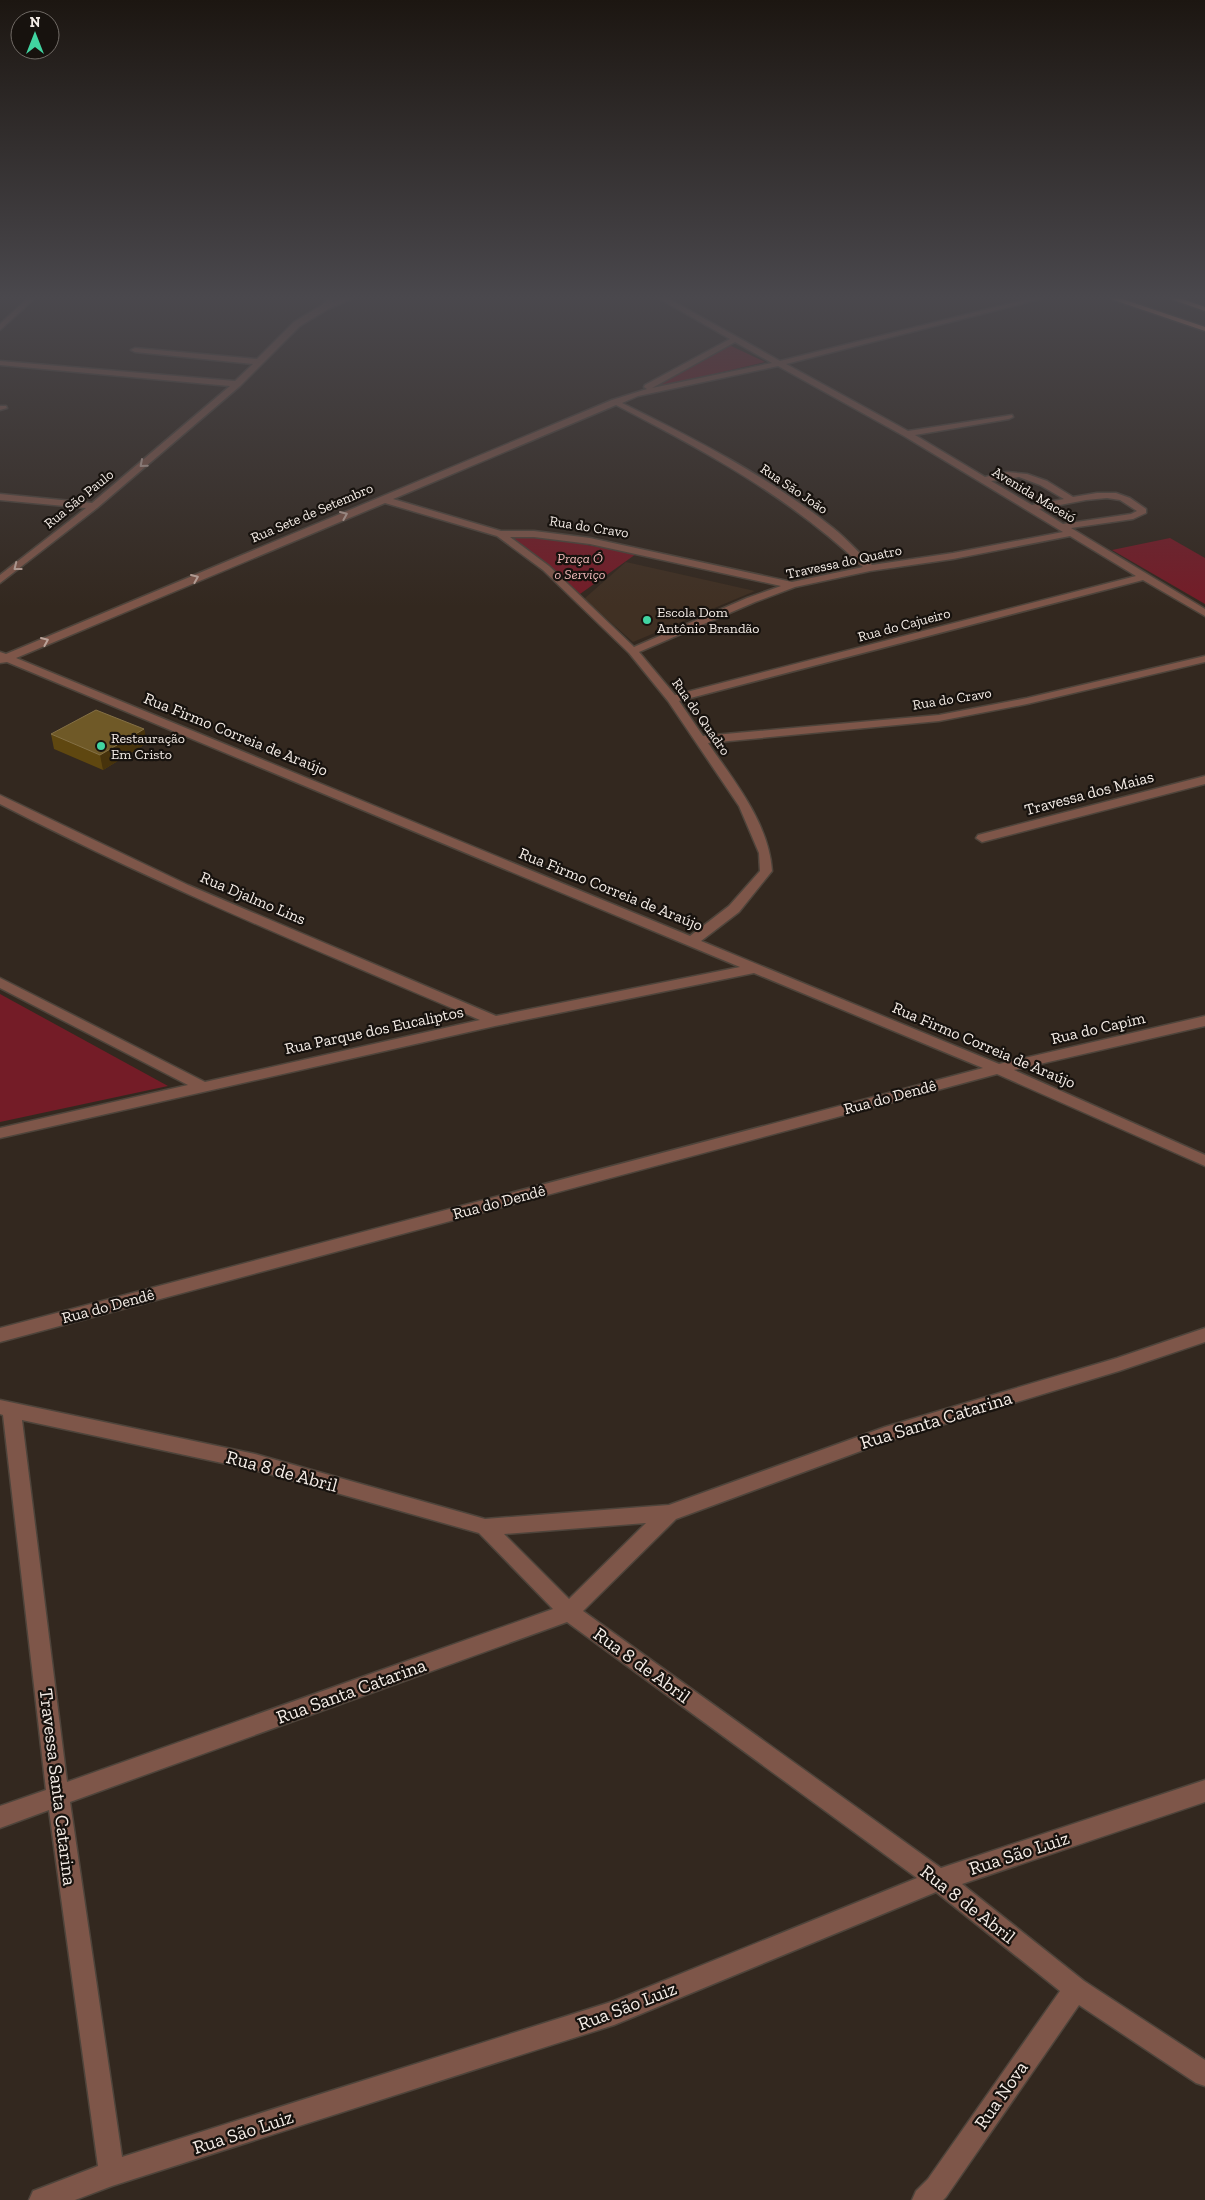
<svg xmlns="http://www.w3.org/2000/svg" width="1205" height="2200" viewBox="0 0 1205 2200" font-family="'Zilla Slab',serif">
  <rect width="100%" height="100%" fill="#33281f"/>
  <path fill="#403023" d="M626,562l129,29 -122,51 -49,-43z"/>
  <g fill="#741c27">
    <path d="M729,345l36,17 -115,27z"/>
    <path d="M539,536l97,18 -56,40 -72,-57z"/>
    <path d="M1170,538l35,20v46l-93,-54z"/>
    <path d="M0,994l168,92 -168,36z"/>
  </g>
  <g fill="none" stroke-linecap="round" stroke-linejoin="round">
    <defs>
      <g id="minor">
        <path d="M27,299h7l-34,31v-6z"/>
        <path d="M327,299h7l-2,3 9,-3h10l-23,10 -28,17 -60,60 -143,122 -97,75v-8l86,-67 -86,-8v-6l92,9 138,-117 -230,-21v-4l235,20 18,-17 -118,-12 -4,-2 4,-2 122,11 37,-37 28,-17z"/>
        <path d="M660,299h9l111,62 248,-62h12l-254,65 122,67 104,-16 1,2 -4,2 -94,16 70,42 22,-5 20,2 20,7 26,16 24,-4h19l14,5 16,11v4l-13,6 -62,9 134,81v7l-62,-36 -464,121 24,35 236,-21 88,-17 178,-42v6l-178,42 -88,17 -231,22c26,38 61,80 64,128l-33,41 -38,29 298,123 206,-48v10l-191,44 191,85v11l-208,-92 -997,268v-14l983,-260 -229,-95 -259,53 -495,112v-10l188,-43 -188,-97v-10l205,104 275,-62c-162,-69 -324,-136 -480,-216v-9l188,90 308,131 244,-49 -733,-305 -7,1v-11l6,2 606,-254 35,-11 -3,-2 1,-2 85,-46zM735,342l37,21 -120,25zM778,366l126,70 159,96 -110,21 -81,12c-13,-12 -25,-26 -39,-37 -64,-51 -138,-89 -211,-125l16,-7zM616,405c89,46 174,92 247,162l-71,15 -202,-44 -56,-7h-33l-108,-32zM1019,477l21,8 24,14 -32,6 -41,-24zM1107,498l13,2 17,11 -6,3 -68,10 -24,-15 47,-9zM385,503l112,33 46,34 86,83 39,48 71,105 20,47 1,18 -31,35 -39,30 -674,-278zM1070,536l66,40 -461,119 -36,-43 116,-50 40,-15 75,-16 83,-12zM510,537h24l56,7 191,42 -34,12 -113,49 -85,-81z"/>
        <path d="M0,406h6l1,2 -7,2z"/>
        <path d="M1205,776v8l-223,58 -6,-4 2,-3z"/>
        <path d="M1205,1328v14l-86,29 -231,70 -212,78 -93,92 358,257 264,-88v22l-243,82 122,97 121,79v26l-9,-3 -117,-78 -133,192 -3,3h-31l4,-9 12,-12 132,-188 -124,-99 -322,133 -502,161 -37,14h-46l4,-9 65,-25 -49,-356 -49,18v-22l46,-16 -43,-375 -3,-1v-14l255,54 230,65 184,-14 216,-78 232,-69zM22,1420l233,50 224,63 74,76 -486,173zM646,1523l-77,76 -65,-65zM567,1622l350,256 -303,123 -492,156 -52,-355z"/>
      </g>
      <g id="highway">
        <path d="M1111,299h11l83,28v4z"/>
        <path d="M1171,299h11l23,8v4z"/>
      </g>
    </defs>
    <use href="#minor" stroke="#4e443b" stroke-width="3"/>
    <use href="#highway" stroke="#4e443b" stroke-width="3"/>
    <use href="#minor" fill="#7e5649" fill-rule="evenodd"/>
    <use href="#highway" fill="#f2906f" fill-rule="evenodd"/>
  </g>
  <path fill="#5f4710" d="M144,729l3,14 -44,27 -49,-21 -3,-15z"/>
  <path fill="#47330c" d="M144,729l3,14 -44,27 -3,-15z"/>
  <path fill="#6f5927" stroke="#847045" d="M96,710l48,19 -44,26 -49,-21z"/>
  <defs><path id="oneway-chevron" d="M-2-3.5L2.5 0L-2 3.5" fill="none" stroke-width="1.6" stroke-linecap="round" stroke-linejoin="round" transform="scale(1.25)"/></defs>
  <g stroke="#baa298">
    <use href="#oneway-chevron" transform="translate(143 464) rotate(139)"/>
    <use href="#oneway-chevron" transform="translate(344 515) rotate(-23)"/>
    <use href="#oneway-chevron" transform="translate(17 567) rotate(142)"/>
    <use href="#oneway-chevron" transform="translate(195 578) rotate(-23)"/>
    <use href="#oneway-chevron" transform="translate(45 641) rotate(-23)"/>
  </g>
  <linearGradient id="sky" x2="0" y2="1"><stop stop-color="#1c1611"/><stop offset="0.49" stop-color="#4a484d"/><stop offset="1" stop-color="#4a484d" stop-opacity="0"/></linearGradient>
  <rect width="1205" height="607" fill="url(#sky)"/>
  <g fill="#41d4a1" stroke="#17120e" stroke-width="2">
    <circle cx="647" cy="620" r="5"/>
    <circle cx="101" cy="746" r="5"/>
  </g>
  <g text-anchor="middle" dominant-baseline="central" stroke-width="4.5" stroke-linejoin="round" paint-order="stroke">
    <g font-size="14" fill="#f5ede7" stroke="#17120e">
      <text transform="translate(794 489) rotate(34)">Rua São João</text>
      <text transform="translate(1034 495) rotate(31)">Avenida Maceió</text>
      <text transform="translate(79 499) rotate(-39)">Rua São Paulo</text>
      <text transform="translate(312 513) rotate(-23)">Rua Sete de Setembro</text>
      <text transform="translate(589 527) rotate(9)">Rua do Cravo</text>
      <text transform="translate(844 562) rotate(-12)">Travessa do Quatro</text>
      <text transform="translate(904 625) rotate(-15)">Rua do Cajueiro</text>
      <text transform="translate(952 699) rotate(-9)">Rua do Cravo</text>
      <text transform="translate(701 717) rotate(55)">Rua do Quadro</text>
    </g>
    <g font-size="14" font-style="italic" fill="#eeb8b8" stroke="#17120e">
      <text x="580" y="558">Praça Ó<tspan x="580" dy="16">o Serviço</tspan></text>
    </g>
    <g font-size="14" fill="#f5ede7" stroke="#17120e" text-anchor="start">
      <text x="657" y="612">Escola Dom<tspan x="657" dy="16">Antônio Brandão</tspan></text>
      <text x="111" y="738">Restauração<tspan x="111" dy="16">Em Cristo</tspan></text>
    </g>
    <g font-size="16" fill="#f5ede7" stroke="#17120e">
      <text transform="translate(236 734) rotate(22)">Rua Firmo Correia de Araújo</text>
      <text transform="translate(1089 793) rotate(-15)">Travessa dos Maias</text>
      <text transform="translate(611 889) rotate(22)">Rua Firmo Correia de Araújo</text>
      <text transform="translate(253 898) rotate(23)">Rua Djalmo Lins</text>
      <text transform="translate(1098 1028) rotate(-13)">Rua do Capim</text>
      <text transform="translate(374 1030) rotate(-12)">Rua Parque dos Eucaliptos</text>
      <text transform="translate(984 1045) rotate(23)">Rua Firmo Correia de Araújo</text>
      <text transform="translate(890 1097) rotate(-15)">Rua do Dendê</text>
      <text transform="translate(499 1202) rotate(-15)">Rua do Dendê</text>
      <text transform="translate(108 1306) rotate(-15)">Rua do Dendê</text>
    </g>
    <g font-size="19" fill="#f5ede7" stroke="#17120e">
      <text transform="translate(936 1420) rotate(-17)">Rua Santa Catarina</text>
      <text transform="translate(282 1471) rotate(15)">Rua 8 de Abril</text>
      <text transform="translate(642 1665) rotate(36)">Rua 8 de Abril</text>
      <text transform="translate(351 1691) rotate(-20)">Rua Santa Catarina</text>
      <text transform="translate(58 1787) rotate(83)">Travessa Santa Catarina</text>
      <text transform="translate(1019 1853) rotate(-18)">Rua São Luiz</text>
      <text transform="translate(968 1904) rotate(38)">Rua 8 de Abril</text>
      <text transform="translate(627 2006) rotate(-21)">Rua São Luiz</text>
      <text transform="translate(1001 2095) rotate(-55)">Rua Nova</text>
      <text transform="translate(243 2132) rotate(-18)">Rua São Luiz</text>
    </g>
  </g>
  <g transform="translate(35 35)"><circle r="24" fill="#17120e" stroke="#706a65"/>
  <path d="M0-4L9 19L0 12L-9 19Z" fill="#41d4a1"/>
  <text y="-8" font-size="14" font-weight="bold" text-anchor="middle" fill="#f5ede7">N</text>
  </g>
</svg>
